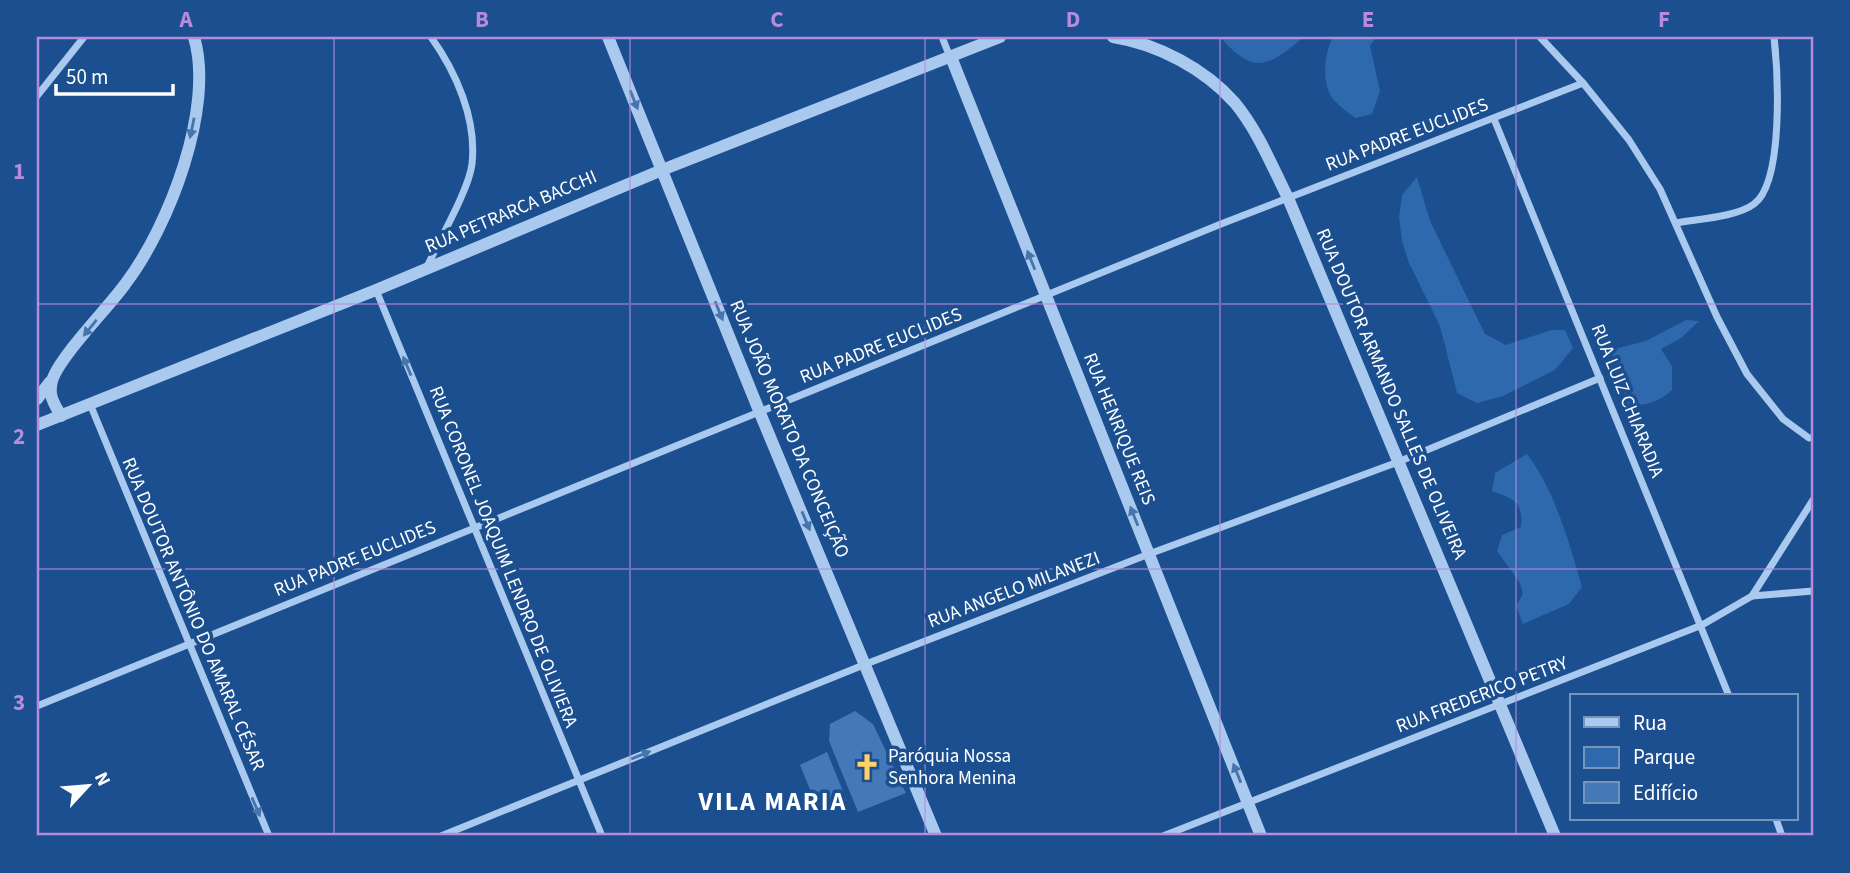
<svg xmlns="http://www.w3.org/2000/svg" width="1850" height="873" viewBox="0 0 1850 873" font-family="'Source Sans 3',sans-serif">
  <rect width="100%" height="100%" fill="#1b4f8f"/>
  <g fill="#2e69ad">
    <path d="M1220,37h79l1,3c-35,30 -49,32 -80,-3z"/>
    <path d="M1333,37h43l-6,9 10,45 -8,23 -17,4c-6,-5 -15,-11 -21,-18 -13,-14 -10,-48 -1,-63z"/>
    <path d="M1417,177l13,44 55,113 21,11 45,-15h14l8,18 -18,22 -52,26 -26,7 -20,-10 -17,-67 -31,-63 -7,-22 -3,-24 3,-22z"/>
    <path d="M1686,320l13,1 -18,17 -20,11 11,17v24c-13,12 -27,17 -44,14l-17,-54 35,-9z"/>
    <path d="M1527,454c28,37 42,88 55,133l-13,17 -46,20 -7,-18 7,-12 -3,-11 -23,-32 5,-16 19,-8c2,-26 -7,-28 -29,-36l3,-18z"/>
  </g>
  <g fill="#4478b7">
    <path d="M855,711l18,13 33,69 -48,19 -29,-71 1,-17z"/>
    <path d="M827,752l20,49 -28,11 -19,-47z"/>
  </g>
  <g fill="none" stroke-linecap="round" stroke-linejoin="round">
    <g stroke="#a9c9ee" stroke-width="7">
      <path d="M942,37l8,20"/>
      <path d="M1540,37l43,46 46,57 31,49 57,128 30,57 36,45 26,19h4"/>
      <path d="M37,96l47,-59"/>
      <path d="M1494,119l235,577"/>
      <path d="M1676,223c21,-4 61,-6 78,-19 30,-22 24,-132 20,-167"/>
      <path d="M426,269c12,-27 43,-79 46,-105 5,-45 -16,-92 -41,-127"/>
      <path d="M376,290l226,546"/>
      <path d="M90,404l179,432"/>
      <path d="M1752,596l61,-96"/>
      <path d="M37,706l1184,-482 362,-141"/>
      <path d="M1776,819l6,17"/>
      <path d="M441,836l425,-172 283,-110 249,-92 202,-84"/>
      <path d="M1163,836l539,-211 50,-29 61,-5"/>
    </g>
    <g stroke="#a9c9ee" stroke-width="12">
      <path d="M608,37l152,376 176,423"/>
      <path d="M1113,37c45,7 92,32 122,66 23,28 37,63 53,95l267,638"/>
      <path d="M951,57l310,779"/>
      <path d="M37,399l13,-17"/>
      <path d="M61,416c-7,-13 -13,-20 -9,-35 6,-23 58,-75 74,-98 43,-57 89,-176 68,-246"/>
      <path d="M37,425l339,-135 286,-120 338,-133"/>
    </g>
  </g>
  <defs><path id="oneway-solid" d="M-6-.8H1V-3.2L6.5 0L1 3.2V.8H-6Z" transform="scale(1.75)"/></defs>
  <g fill="#4674ac">
    <use href="#oneway-solid" transform="translate(634 100) rotate(68)"/>
    <use href="#oneway-solid" transform="translate(192 128) rotate(102)"/>
    <use href="#oneway-solid" transform="translate(1031 260) rotate(-112)"/>
    <use href="#oneway-solid" transform="translate(719 311) rotate(68)"/>
    <use href="#oneway-solid" transform="translate(90 328) rotate(129)"/>
    <use href="#oneway-solid" transform="translate(407 366) rotate(-113)"/>
    <use href="#oneway-solid" transform="translate(1134 516) rotate(-112)"/>
    <use href="#oneway-solid" transform="translate(806 521) rotate(67)"/>
    <use href="#oneway-solid" transform="translate(641 755) rotate(-22)"/>
    <use href="#oneway-solid" transform="translate(1237 773) rotate(-112)"/>
    <use href="#oneway-solid" transform="translate(256 807) rotate(67)"/>
  </g>
  <path fill="none" stroke="#b68bdc" stroke-width="2" stroke-opacity="0.55" d="M334,37v799M630,37v799M925,37v799M1220,37v799M1516,37v799M37,304h1776M37,569h1776"/>
  <defs>
    <symbol id="church-bare" viewBox="-9 -9 18 18"><path d="M-1.2-6h2.4v3.5h3.3v2.4h-3.3V6h-2.4V-.1h-3.3v-2.4h3.3Z" fill="#ffd166" stroke="#1b4f8f" stroke-width="2.5" paint-order="stroke"/></symbol>
  </defs>
  <g fill-rule="evenodd">
    <use href="#church-bare" x="848" y="748" width="38" height="38"/>
  </g>
  <g text-anchor="middle" dominant-baseline="central" stroke-width="7" stroke-linejoin="round" paint-order="stroke">
    <g font-size="19" fill="#fff" stroke="#1b4f8f">
      <text transform="translate(1407 135) rotate(-21)">RUA PADRE EUCLIDES</text>
      <text transform="translate(511 212) rotate(-23)">RUA PETRARCA BACCHI</text>
      <text transform="translate(881 346) rotate(-22)">RUA PADRE EUCLIDES</text>
      <text transform="translate(1391 394) rotate(67)">RUA DOUTOR ARMANDO SALLES DE OLIVEIRA</text>
      <text transform="translate(1627 401) rotate(68)">RUA LUIZ CHIARADIA</text>
      <text transform="translate(789 429) rotate(67)">RUA JOÃO MORATO DA CONCEIÇÃO</text>
      <text transform="translate(1119 429) rotate(68)">RUA HENRIQUE REIS</text>
      <text transform="translate(503 557) rotate(68)">RUA CORONEL JOAQUIM LENDRO DE OLIVIERA</text>
      <text transform="translate(355 559) rotate(-22)">RUA PADRE EUCLIDES</text>
      <text transform="translate(1014 590) rotate(-21)">RUA ANGELO MILANEZI</text>
      <text transform="translate(193 614) rotate(67)">RUA DOUTOR ANTÔNIO DO AMARAL CÉSAR</text>
      <text transform="translate(1482 695) rotate(-21)">RUA FREDERICO PETRY</text>
    </g>
    <g font-size="19" fill="#fff" stroke="#1b4f8f" text-anchor="start">
      <text x="888" y="756">Paróquia Nossa<tspan x="888" dy="22">Senhora Menina</tspan></text>
    </g>
    <g font-size="26" font-weight="bold" letter-spacing="2" fill="#fff" stroke="#1b4f8f">
      <text x="773" y="801">VILA MARIA</text>
    </g>
  </g>
  <rect width="1850" height="873" fill="none" stroke="#1b4f8f" stroke-width="77"/>
  <rect x="1570" y="694" width="228" height="126" fill="#1b4f8f" stroke="#7695bc" stroke-width="2"/>
  <rect x="1584" y="717" width="35" height="10" fill="#a9c9ee" stroke="#7695bc" stroke-width="2"/>
  <text x="1633" y="730" font-size="21" fill="#ffffff">Rua</text>
  <rect x="1584" y="747" width="35" height="21" fill="#2e69ad" stroke="#7695bc" stroke-width="2"/>
  <text x="1633" y="764" font-size="21" fill="#ffffff">Parque</text>
  <rect x="1584" y="782" width="35" height="21" fill="#4478b7" stroke="#7695bc" stroke-width="2"/>
  <text x="1633" y="800" font-size="21" fill="#ffffff">Edifício</text>
  <g transform="translate(88 786) rotate(64)" stroke="#1b4f8f" stroke-width="5" paint-order="stroke">
  <path d="M0-5L12 26L0 18L-12 26Z" fill="#ffffff"/>
  <text y="-10" font-size="19" font-weight="bold" text-anchor="middle" fill="#ffffff">N</text>
  </g>
  <path d="M56 84v10h117v-10" fill="none" stroke="#ffffff" stroke-width="3.5"/>
  <text x="66" y="84" font-size="21" fill="#ffffff" stroke="#1b4f8f" stroke-width="5" paint-order="stroke">50 m</text>
  <rect x="38" y="38" width="1774" height="796" fill="none" stroke="#b68bdc" stroke-width="2.5"/>
  <g font-size="23" text-anchor="middle" font-weight="bold" fill="#b68bdc">
    <text x="186" y="27">A</text>
    <text x="482" y="27">B</text>
    <text x="777" y="27">C</text>
    <text x="1073" y="27">D</text>
    <text x="1368" y="27">E</text>
    <text x="1664" y="27">F</text>
    <text x="19" y="179">1</text>
    <text x="19" y="444">2</text>
    <text x="19" y="710">3</text>
  </g>
</svg>
